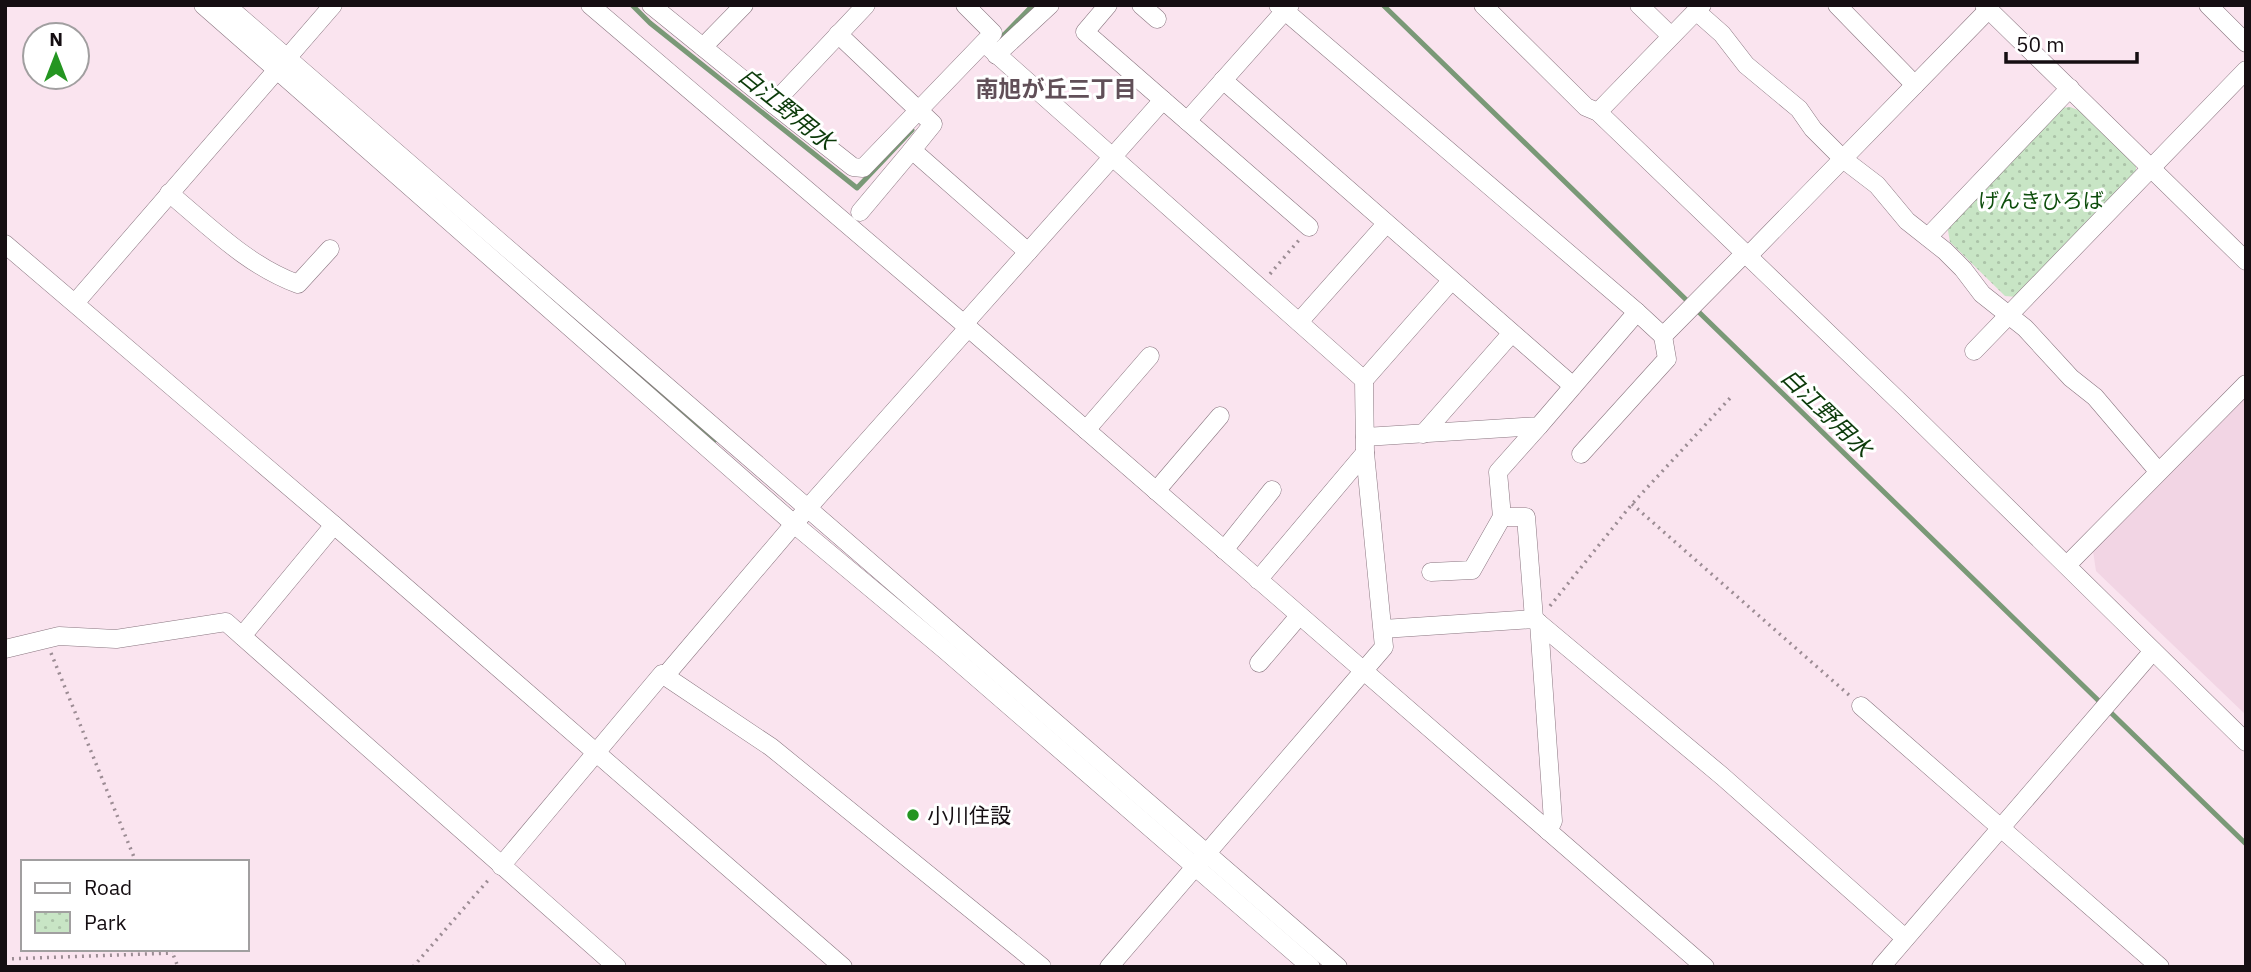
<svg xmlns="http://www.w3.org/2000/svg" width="2251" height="972" viewBox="0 0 2251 972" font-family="'IBM Plex Sans','Noto Sans JP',sans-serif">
  <defs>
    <pattern id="park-dots" width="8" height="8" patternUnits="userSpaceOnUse" patternTransform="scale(1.75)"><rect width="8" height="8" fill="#c8e5c5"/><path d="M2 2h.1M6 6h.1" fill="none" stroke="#abc3a8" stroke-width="1.8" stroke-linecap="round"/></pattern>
  </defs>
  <rect width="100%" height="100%" fill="#fae4ef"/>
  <path fill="#f2d5e4" d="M2246,395v320l-150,-144 -3,-20z"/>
  <path fill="url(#park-dots)" d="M2070,107l11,4 55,54v9l-119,123 -12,-1 -55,-54 -3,-17 114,-117z"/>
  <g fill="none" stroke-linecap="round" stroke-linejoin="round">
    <g stroke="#7a9977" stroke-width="5">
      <path d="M632,5l18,18 207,165 55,-58"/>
      <path d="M1383,5l863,839"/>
      <path d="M1000,39l33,-34"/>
      <path d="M484,241l231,199"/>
    </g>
    <defs>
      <g id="minor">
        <path d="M203,5l591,519 151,126 366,317"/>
        <path d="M226,5l1112,962"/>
        <path d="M590,5l374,319 741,643"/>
        <path d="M651,5l122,99 93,-99"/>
        <path d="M1108,5l-23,27 78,68"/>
        <path d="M1141,5l16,14"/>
        <path d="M1278,5l359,307 -98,114 -174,11"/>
        <path d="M1483,5l103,102 12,5 308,296 340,334"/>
        <path d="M1639,5l32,31"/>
        <path d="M1837,5l78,80"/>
        <path d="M1984,5l262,256"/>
        <path d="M2208,5l38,38"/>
        <path d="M1696,11l26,23 24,31 53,44 14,20 30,30 34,26 30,36 38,30 18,18 19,25 43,34 46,50 24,19 63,74"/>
        <path d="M838,34l95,90 -21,26 116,102"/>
        <path d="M984,43l380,337 1,73 19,194 -275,320"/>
        <path d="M703,47l41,-42"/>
        <path d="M996,55l54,-50"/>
        <path d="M1223,80l350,306"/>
        <path d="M773,104l80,63 10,1 130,-135 -28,-28"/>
        <path d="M1598,112l104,-107"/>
        <path d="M1187,121l103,-116"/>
        <path d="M169,193c40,33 79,73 129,91l32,-35"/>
        <path d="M860,212l52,-62"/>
        <path d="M1928,237l142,-149"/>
        <path d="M5,244l329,281 509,442"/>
        <path d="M1748,256l241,-247"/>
        <path d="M75,303l258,-298"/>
        <path d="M1637,312l26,24 82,-83"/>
        <path d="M1299,322l87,-98"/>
        <path d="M964,324l199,-224 146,127"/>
        <path d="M1974,351l272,-281"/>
        <path d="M1364,380l87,-99"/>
        <path d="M1086,430l64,-74"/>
        <path d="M1423,434l88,-100"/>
        <path d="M1581,454l86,-95 -4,-23"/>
        <path d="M1156,491l64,-75"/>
        <path d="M1502,517h24l8,102"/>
        <path d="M1224,550l48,-60"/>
        <path d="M2067,565l179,-181"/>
        <path d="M1431,572l41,-2 30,-53 -4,-45 41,-46"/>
        <path d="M1258,580l107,-127"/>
        <path d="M1539,623l14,198 -5,10"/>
        <path d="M1383,629l151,-10 188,157 183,162"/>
        <path d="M242,636l92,-111"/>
        <path d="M5,649l54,-13 57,3 110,-17 391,345"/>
        <path d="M1259,663l40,-47"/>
        <path d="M665,676l141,-166 162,-182"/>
        <path d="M1861,706l299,261"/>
        <path d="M501,866l161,-192 109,73 271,220"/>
        <path d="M1881,967l272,-316"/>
      </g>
    </defs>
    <use href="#minor" stroke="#8a7680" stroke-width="19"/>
    <g stroke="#9c8c94" stroke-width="3.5" stroke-dasharray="2 5" stroke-linecap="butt">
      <path d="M1270,274l29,-34"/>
      <path d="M1632,504l217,191"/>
      <path d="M1550,606l82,-102 100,-108"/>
      <path d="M51,653l85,209"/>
      <path d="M171,949l7,18"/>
      <path d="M5,959l168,-6"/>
      <path d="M413,967l77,-89"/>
    </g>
    <use href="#minor" stroke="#fff" stroke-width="18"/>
  </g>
  <circle fill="#249521" stroke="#fff" stroke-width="2.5" cx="913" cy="815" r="7"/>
  <g text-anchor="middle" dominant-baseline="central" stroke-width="6" stroke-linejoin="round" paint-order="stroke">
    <g font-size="21" fill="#0e4e0c" stroke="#fff">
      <text x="2041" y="200">げんきひろば</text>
    </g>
    <g font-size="21" fill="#150e12" stroke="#fff" text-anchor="start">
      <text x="927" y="815">小川住設</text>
    </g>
    <g font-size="23" font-weight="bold" fill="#614f58" stroke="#fff">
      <text x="1056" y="88">南旭が丘三丁目</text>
    </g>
    <g font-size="23" font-style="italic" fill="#0b3a09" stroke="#fff">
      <text transform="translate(787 108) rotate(39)">白江野用水</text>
      <text transform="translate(1827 412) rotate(44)">白江野用水</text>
    </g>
  </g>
  <rect width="2251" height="972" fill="none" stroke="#150e12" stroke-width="14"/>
  <rect x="21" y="860" width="228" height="91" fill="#ffffff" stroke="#a19fa0" stroke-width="2"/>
  <rect x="35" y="883" width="35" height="10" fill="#ffffff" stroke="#a19fa0" stroke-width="2"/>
  <text x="84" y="895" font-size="21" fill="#150e12">Road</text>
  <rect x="35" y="912" width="35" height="21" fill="url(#park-dots)" stroke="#a19fa0" stroke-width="2"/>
  <text x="84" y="930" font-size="21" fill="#150e12">Park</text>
  <g transform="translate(56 56)"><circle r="33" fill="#ffffff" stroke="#a19fa0" stroke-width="2"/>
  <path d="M0-5L12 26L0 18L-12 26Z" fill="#249521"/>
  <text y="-10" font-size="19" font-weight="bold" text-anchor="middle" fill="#150e12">N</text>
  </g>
  <path d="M2006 52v10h131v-10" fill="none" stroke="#150e12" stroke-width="3.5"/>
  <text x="2016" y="52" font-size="21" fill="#150e12" stroke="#ffffff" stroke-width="5" paint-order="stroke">50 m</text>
</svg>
